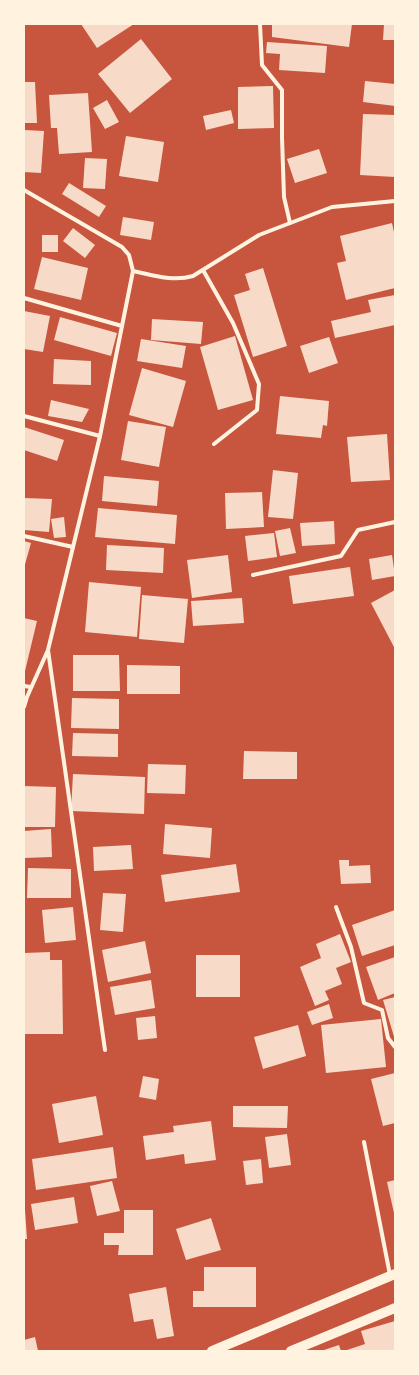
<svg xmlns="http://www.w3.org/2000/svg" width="419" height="1375" viewBox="0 0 419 1375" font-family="'Asap Condensed',sans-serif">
  <rect width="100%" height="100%" fill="#c8553d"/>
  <g fill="#f7dbc8">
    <path d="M81,24h53l-37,24z"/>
    <path d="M272,24h80l-3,23 -77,-10z"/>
    <path d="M384,24h11v16h-12z"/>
    <path d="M141,39l31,40 -42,34 -32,-39z"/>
    <path d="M267,42l60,4 -2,27 -46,-3 1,-16 -14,-1z"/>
    <path d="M365,81l30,3v22l-32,-4z"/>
    <path d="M24,82h11l2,41h-13z"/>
    <path d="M273,86l1,42 -36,1v-42z"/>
    <path d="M88,93l4,59 -33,2 -2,-26h-6l-2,-33z"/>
    <path d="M107,100l12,22 -14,7 -12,-21z"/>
    <path d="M231,110l3,13 -28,7 -3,-14z"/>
    <path d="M363,114l32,1v62l-35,-2z"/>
    <path d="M24,130l20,1 -3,42 -17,-1z"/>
    <path d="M126,136l38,6 -6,40 -39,-6z"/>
    <path d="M319,149l8,24 -32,10 -8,-24z"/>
    <path d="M85,158l22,1 -2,30 -22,-1z"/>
    <path d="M69,183l37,23 -7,11 -37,-23z"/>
    <path d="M123,217l31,5 -3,18 -31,-5z"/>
    <path d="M392,223l3,14v51l-49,12 -9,-37 9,-2 -6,-25z"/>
    <path d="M73,228l22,17 -10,13 -22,-17z"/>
    <rect x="42" y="235" width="16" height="17"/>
    <path d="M42,257l46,11 -7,32 -47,-11z"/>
    <path d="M263,268l24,78 -34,11 -19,-62 16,-5 -5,-16z"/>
    <path d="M395,295v30l-60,13 -4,-17 40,-9 -3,-12z"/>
    <path d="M24,311l26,5 -7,36 -19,-3z"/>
    <path d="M60,317l57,16 -6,23 -57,-16z"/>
    <path d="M152,319l51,3 -2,22 -50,-4z"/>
    <path d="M235,336l18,64 -35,10 -18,-63z"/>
    <path d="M329,337l9,26 -29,10 -9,-27z"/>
    <path d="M141,339l45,7 -4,22 -45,-7z"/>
    <path d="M54,359l37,2v24l-38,-1z"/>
    <path d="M142,368l44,13 -13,46 -44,-12z"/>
    <path d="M280,396l49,5 -2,25 -4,-1 -2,13 -45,-4z"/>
    <path d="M51,400l38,9 -7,13 -34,-6z"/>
    <path d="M128,421l38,6 -7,40 -38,-7z"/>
    <path d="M24,427l40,13 -7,21 -33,-11z"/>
    <path d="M387,434l3,46 -39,2 -4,-45z"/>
    <path d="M273,470l25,3 -5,46 -25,-2z"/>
    <path d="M104,476l55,5 -2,25 -55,-5z"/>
    <path d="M262,492l2,35 -38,2 -1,-36z"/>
    <path d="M24,498l28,1 -3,33 -25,-2z"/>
    <path d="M98,508l79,7 -2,29 -80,-7z"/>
    <path d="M64,517l2,20 -12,1 -3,-19z"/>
    <path d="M334,521l1,23 -33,2 -2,-23z"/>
    <path d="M290,528l6,25 -16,3 -5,-25z"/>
    <path d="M274,533l3,24 -29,4 -3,-25z"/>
    <path d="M24,541l7,2 -7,25z"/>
    <path d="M107,545l57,3 -1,25 -57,-3z"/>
    <path d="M228,555l4,37 -40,6 -5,-38z"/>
    <path d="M392,555l3,21 -23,4 -3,-21z"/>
    <path d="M350,567l4,29 -61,8 -4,-28z"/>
    <path d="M89,582l52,5 -4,50 -52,-5z"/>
    <path d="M395,590v59l-24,-46z"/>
    <path d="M142,595l46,4 -4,44 -45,-4z"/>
    <path d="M242,598l2,25 -51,3 -2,-25z"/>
    <path d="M24,618l13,3 -12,50h-1z"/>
    <path d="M73,655h46l1,36h-47z"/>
    <path d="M127,665l53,1v28h-53z"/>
    <path d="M72,698l47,1v30l-48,-1z"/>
    <path d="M73,733l45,1v23l-46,-1z"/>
    <path d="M244,751l53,1v27h-54z"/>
    <path d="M148,764l38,1 -1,29 -38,-1z"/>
    <path d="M73,774l72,3 -1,37 -73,-3z"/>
    <path d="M24,786l32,1 -1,40h-31z"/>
    <path d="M165,824l47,4 -2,30 -47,-4z"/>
    <path d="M51,829l1,28 -28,1v-27z"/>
    <path d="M131,845l2,24 -39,2 -1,-24z"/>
    <path d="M339,860h10v6l21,-1 1,18 -30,1z"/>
    <path d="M236,864l4,28 -75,10 -4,-27z"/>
    <path d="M28,868l43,1v29h-44z"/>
    <path d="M103,893l23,1 -3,38 -23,-2z"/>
    <path d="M73,907l3,33 -31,3 -3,-33z"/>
    <path d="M395,910v35l-33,11 -10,-31z"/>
    <path d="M340,934l11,28 -15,6 6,16 -17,7 4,9 -14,6 -15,-39 21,-9 -5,-14z"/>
    <path d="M145,941l6,32 -43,9 -6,-32z"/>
    <path d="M50,952v8h12l1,74h-39v-81z"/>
    <rect x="196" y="955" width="44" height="42"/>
    <path d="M395,957v36l-17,7 -12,-33z"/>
    <path d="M151,980l4,28 -40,7 -5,-28z"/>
    <path d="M395,997v43l-12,-40z"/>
    <path d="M329,1004l4,14 -21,7 -5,-13z"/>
    <path d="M155,1016l2,22 -19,2 -2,-22z"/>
    <path d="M381,1019l5,48 -60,6 -5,-48z"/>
    <path d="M298,1025l8,31 -43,13 -9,-32z"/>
    <path d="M395,1073v50l-12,3 -12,-47z"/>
    <path d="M143,1076l16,3 -3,21 -17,-3z"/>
    <path d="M96,1096l7,39 -44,8 -7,-39z"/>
    <path d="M233,1106h55l-1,22 -54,-1z"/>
    <path d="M211,1121l5,39 -31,4 -1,-10 -38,6 -3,-24 31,-4 -1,-6z"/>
    <path d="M287,1134l4,31 -22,3 -4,-31z"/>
    <path d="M113,1147l4,31 -81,12 -4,-31z"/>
    <path d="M261,1159l2,24 -17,2 -3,-24z"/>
    <path d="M395,1180v33h-1l-7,-31z"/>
    <path d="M112,1181l8,30 -23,5 -7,-30z"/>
    <path d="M74,1197l4,26 -43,7 -4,-26z"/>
    <path d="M24,1210h1l2,29h-3z"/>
    <path d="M124,1210h29v45h-35l1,-10h-15v-12h20z"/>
    <path d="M211,1218l10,32 -35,10 -10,-31z"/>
    <path d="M204,1267h52v40h-63v-16h11z"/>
    <path d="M166,1287l8,49 -17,3 -4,-20 -19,3 -5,-28z"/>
    <path d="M395,1321v29l-4,1h-47l21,-7 -4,-13z"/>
    <path d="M35,1337l3,14h-14v-11z"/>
    <path d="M339,1345l2,6h-20z"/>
  </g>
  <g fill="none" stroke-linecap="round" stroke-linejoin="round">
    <g stroke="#fff3e0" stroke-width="4">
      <path d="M260,24l2,41 20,25v47l2,60 6,26"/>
      <path d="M24,190l98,57 7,8 4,16 -33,165 -52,214 -21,47 -3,10"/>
      <path d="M203,270l30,53 26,61 -2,26 -43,34"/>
      <path d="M133,271c20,4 40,11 60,5l66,-41 73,-28 63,-6"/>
      <path d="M24,298l98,28"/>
      <path d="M24,416l76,20"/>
      <path d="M24,536l49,11"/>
      <path d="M253,575l88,-19 17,-26 37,-8"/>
      <path d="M48,650l57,400"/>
      <path d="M24,686l7,1"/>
      <path d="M336,907l15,40 13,56 18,7 6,28 7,9"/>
      <path d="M364,1142l26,133"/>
    </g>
    <g stroke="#fff3e0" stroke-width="10">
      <path d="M212,1351l183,-77"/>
      <path d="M291,1351l104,-43"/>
    </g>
  </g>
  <rect width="419" height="1375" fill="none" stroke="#fff3e0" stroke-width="50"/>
</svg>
